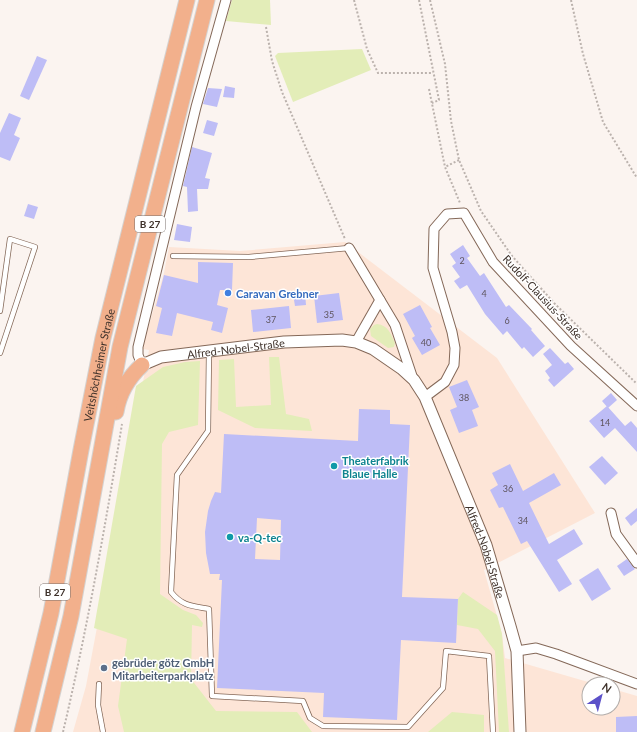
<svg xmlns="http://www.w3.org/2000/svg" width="637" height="732" viewBox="0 0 637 732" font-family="Lato,sans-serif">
  <rect width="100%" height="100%" fill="#fbf4f0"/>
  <path fill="#fde5d7" d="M345,242l152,116 98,155 -111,57 18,64 3,24 90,26h-6v24h24v-19l24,7v36h-564l13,-46 63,-336 -7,-1 22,-76 5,-26 71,4z"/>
  <g fill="#e3edb8">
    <path d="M232,0h38l1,25 -45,-4z"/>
    <path d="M362,49l9,21 -78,32 -18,-46 3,-3z"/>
    <path d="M377,324c11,1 14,10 18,19l-1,4 -6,1 -17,-12 -1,-7 4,-4z"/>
    <path d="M269,357h10l7,57 23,5 3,12 -57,-3 -37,-18 1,-50 15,-1 2,48 35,-2z"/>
    <path d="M200,361l-2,64 -29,7 -7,12 -2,150 23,16 13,5 7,8 -1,4 -10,-2 -1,54 25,32 81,1 15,20h-188l-6,-26 9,-67 -33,-11 42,-242 27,-19 22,-5z"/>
    <path d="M463,592l34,23 5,19 7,98h-10l-4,-81 -17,-22 -21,-4 1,-26z"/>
    <path d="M452,712l32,3v17h-56z"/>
  </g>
  <g fill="#bebdf6" fill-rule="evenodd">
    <path d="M37,56l10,4 -18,40 -9,-4z"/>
    <path d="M225,86l10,2 -1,10 -11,-1z"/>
    <path d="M208,88l14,1 -5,18 -14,-3z"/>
    <path d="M9,113l12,5 -7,17 6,3 -10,23 -10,-4v-24z"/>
    <path d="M207,120l11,3 -4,13 -11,-3z"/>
    <path d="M192,147l20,6 -7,25 5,1 -2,10h-11l1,22 -10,1 -1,-25 -4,-1z"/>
    <path d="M28,204l10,3 -4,12 -10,-3z"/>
    <path d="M177,224l15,3 -2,15 -16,-2z"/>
    <path d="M463,245l7,11 -3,2 13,18 4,-3 22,34 3,-2 23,24 -1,1 14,16 -12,11 -9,-10 -2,2 -15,-18 -4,4 -18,-21 -18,-29 -7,4 -6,-8 6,-4 -8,-11 4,-3 -6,-9z"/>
    <path d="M198,262l35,1 -1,27h-12l-3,15 11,3 -6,25 -11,-3 2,-8 -36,-9 -5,23 -16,-3 6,-25 -6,-2 8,-31 34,8z"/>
    <path d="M305,293l1,12 -11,1 -2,-12z"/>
    <path d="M339,293l4,27 -26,3 -3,-27z"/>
    <path d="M420,305l12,22 -2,1 10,17 -18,10 -10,-17 3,-2 -12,-22z"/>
    <path d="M289,306l2,22 -38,4 -2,-22z"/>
    <path d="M550,348l15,16 3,-2 6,7 -20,18 -6,-7 2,-2 -5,-7 7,-6 -9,-11z"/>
    <path d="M467,380l12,27 -7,3 6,16 -19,7 -9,-23 7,-3 -8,-20z"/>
    <path d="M611,393l6,7 -9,8 -6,-7z"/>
    <path d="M607,406l18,20 6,-5 6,7v24l-22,-24 -11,10 -15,-17z"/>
    <path d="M359,409l31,1v14l20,1 -8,172 56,2 -2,44 -55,-3 -4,80 -74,-3 1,-24 -107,-5 5,-108h-3l1,-6h-10l-4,-21 -1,-21 3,-21 3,-10 4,-9 6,1 3,-59 134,7zM257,518l24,2 -1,40 -25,-1z"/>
    <path d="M602,456l16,17 -13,12 -16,-18z"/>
    <path d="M510,464l13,27 31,-18 7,12 -32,18 20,41 25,-15 9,15 -26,16 15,24 -13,8 -32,-51 -6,3 -18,-37 -4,1 -9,-18 8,-5 -6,-12z"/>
    <path d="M637,508v13l-6,5 -6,-8z"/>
    <path d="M627,559l8,10 -11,7 -7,-10z"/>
    <path d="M598,568l13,21 -19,12 -13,-21z"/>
    <path d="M637,716v16h-21v-15z"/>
  </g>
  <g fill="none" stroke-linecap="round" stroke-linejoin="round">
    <defs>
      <g id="service">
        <path d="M173,256l76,1 100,-9"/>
        <path d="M0,311l10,-72 25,8 -35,106"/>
        <path d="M209,351l-1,80 -31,44 -6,117c11,14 21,14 38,17l3,87 91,5 7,17 13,8 85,1 35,-39 3,-37 43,5 4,76"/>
        <path d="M99,684l-1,21 5,27"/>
      </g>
      <g id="minor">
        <path d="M349,248l46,77 18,54"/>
        <path d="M356,342l24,-42"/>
        <path d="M142,365l-4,-10v-8l58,-240 30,-107"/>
        <path d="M425,397l20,-15 9,-17 1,-17 -3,-16 -19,-64 1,-39 13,-15 17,-1 29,49 78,84 66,60"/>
        <path d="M611,513l5,21 21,29"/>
        <path d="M517,651l19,-3 20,6 81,30"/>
      </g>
      <g id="tertiary">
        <path id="s1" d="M142,365l19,-8 16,-2 107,-13 58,-2 14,2 17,7 29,20 12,11 11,17 61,148 24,81 7,25 3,81"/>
      </g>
      <g id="trunk">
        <path d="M116,412c3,-19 12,-34 26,-47"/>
        <path id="s2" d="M22,732l29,-119 30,-163 22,-112 84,-338"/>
        <path d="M43,732l28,-116 49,-269 87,-347"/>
      </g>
    </defs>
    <use href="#service" stroke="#846858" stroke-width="6"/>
    <use href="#minor" stroke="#846858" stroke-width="11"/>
    <use href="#tertiary" stroke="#846858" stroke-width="13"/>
    <use href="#trunk" stroke="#d5d2d0" stroke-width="17"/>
    <g stroke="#bbb2ad" stroke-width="2" stroke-dasharray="2 2" stroke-linecap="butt">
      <path d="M354,0l13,49 11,24h55"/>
      <path d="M419,0l20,100 -7,3"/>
      <path d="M430,0l15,64 6,57 8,39 22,51 31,45 43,48 82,80"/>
      <path d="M571,0l12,54 20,68 34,56"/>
      <path d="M266,27l6,34 10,31 63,147"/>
      <path d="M429,89l16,78"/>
      <path d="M459,160l-14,7 15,36"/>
      <path d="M63,732c24,-102 42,-205 59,-308"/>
    </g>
    <use href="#service" stroke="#fff" stroke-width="4.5"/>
    <use href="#minor" stroke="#fff" stroke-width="9"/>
    <use href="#tertiary" stroke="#fff" stroke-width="11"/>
    <use href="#trunk" stroke="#f2b08c" stroke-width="15"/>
  </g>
  <circle fill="#3f7fe0" stroke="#fff" stroke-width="1.5" cx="228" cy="293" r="4"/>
  <g fill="#0f9aa8" stroke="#fff" stroke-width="1.5">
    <circle cx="334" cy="466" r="4"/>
    <circle cx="230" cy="537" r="4"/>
  </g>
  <circle fill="#5c6f8a" stroke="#fff" stroke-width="1.5" cx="104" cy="668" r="4"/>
  <g text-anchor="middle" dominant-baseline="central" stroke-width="3" stroke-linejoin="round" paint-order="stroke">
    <g font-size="9" fill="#5e545d">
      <text x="462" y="260">2</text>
      <text x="484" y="293">4</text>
      <text x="329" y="314">35</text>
      <text x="271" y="319">37</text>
      <text x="507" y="320">6</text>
      <text x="426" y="342">40</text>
      <text x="464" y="397">38</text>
      <text x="605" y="422">14</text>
      <text x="508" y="488">36</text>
      <text x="523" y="520">34</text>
    </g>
    <g fill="#fff" stroke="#786f6a" stroke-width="1">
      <rect x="135" y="216" width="30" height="16" rx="3"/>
      <rect x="40" y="584" width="30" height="16" rx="3"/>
    </g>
    <g font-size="10" font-weight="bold" fill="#3e312a">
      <text x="150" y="224">B 27</text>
      <text x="55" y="592">B 27</text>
    </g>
    <g font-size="11" font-weight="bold" fill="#366cbe" stroke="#fff" text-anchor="start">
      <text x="236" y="293">Caravan Grebner</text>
    </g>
    <g font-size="11" fill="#3e312a" stroke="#fff">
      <text transform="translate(543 297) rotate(47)">Rudolf-Clausius-Straße</text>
      <text stroke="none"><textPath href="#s1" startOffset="96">Alfred-Nobel-Straße</textPath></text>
      <text stroke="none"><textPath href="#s2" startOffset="375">Veitshöchheimer Straße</textPath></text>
      <text stroke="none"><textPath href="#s1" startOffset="473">Alfred-Nobel-Straße</textPath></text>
    </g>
    <g font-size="11" font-weight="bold" fill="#0d838f" stroke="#fff" text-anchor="start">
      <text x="342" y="460">Theaterfabrik<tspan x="342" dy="13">Blaue Halle</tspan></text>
      <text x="238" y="537">va-Q-tec</text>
    </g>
    <g font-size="11" font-weight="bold" fill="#4e5e75" stroke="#fff" text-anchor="start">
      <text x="112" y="662">gebrüder götz GmbH<tspan x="112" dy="13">Mitarbeiterparkplatz</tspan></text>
    </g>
  </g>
  <g transform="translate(601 696) rotate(36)"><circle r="19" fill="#ffffff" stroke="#b2adaa"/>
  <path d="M0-3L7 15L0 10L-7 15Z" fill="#5c51c9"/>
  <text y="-6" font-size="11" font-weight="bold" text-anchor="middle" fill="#3e312a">N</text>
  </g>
</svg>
